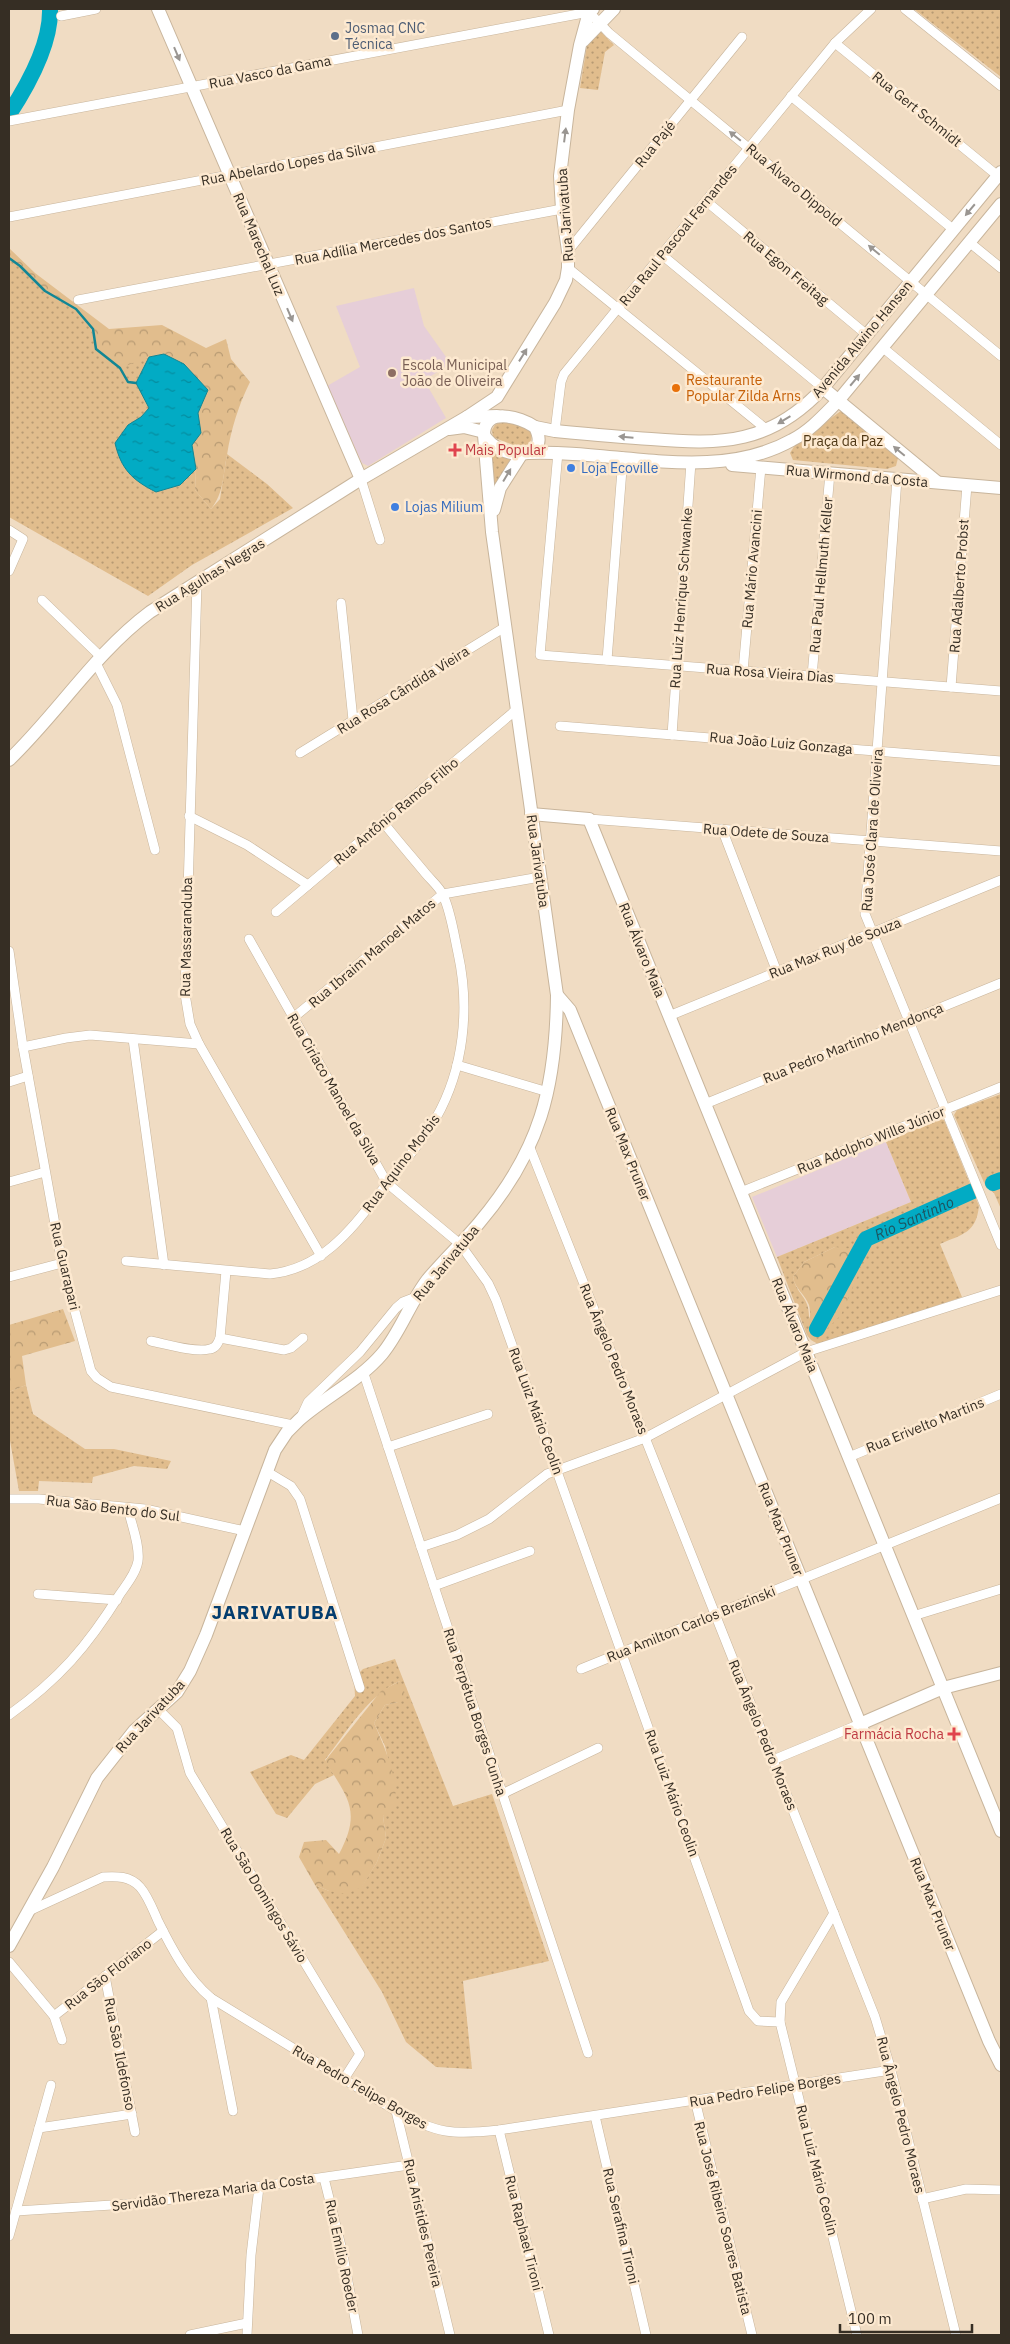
<svg xmlns="http://www.w3.org/2000/svg" width="1010" height="2344" viewBox="0 0 1010 2344" font-family="'IBM Plex Sans',sans-serif">
  <defs>
    <pattern id="grass-dots" width="8" height="8" patternUnits="userSpaceOnUse" patternTransform="scale(1.25)"><rect width="8" height="8" fill="#e1bd8d"/><path d="M2 2h.1M6 6h.1" fill="none" stroke="#b79a73" stroke-width="1.8" stroke-linecap="round"/></pattern>
    <pattern id="forest-crowns" width="20" height="18" patternUnits="userSpaceOnUse" patternTransform="scale(1.25)"><rect width="20" height="18" fill="#e1bd8d"/><path d="M2 6a3 3 0 1 1 6 0M12 15a3 3 0 1 1 6 0" fill="none" stroke="#b79a73"/></pattern>
    <pattern id="water-ripples" width="26" height="14" patternUnits="userSpaceOnUse" patternTransform="scale(1.25)"><rect width="26" height="14" fill="#02abc4"/><path d="M2 4q2-2 4 0t4 0M15 11q2-2 4 0t4 0" fill="none" stroke="#058c9f"/></pattern>
  </defs>
  <rect width="100%" height="100%" fill="#f0dcc3"/>
  <g fill="#e6ced8">
    <path d="M414,288l10,38 27,38 -27,16 22,38 -78,48 -6,-3 -35,-77 33,-19 -24,-61z"/>
    <path d="M886,1142l25,60 -134,55 -25,-60z"/>
  </g>
  <g fill="url(#grass-dots)" fill-rule="evenodd">
    <path d="M914,9h87v68z"/>
    <path d="M597,28l17,17 -9,7 -7,38 -18,-2 7,-43z"/>
    <path d="M9,258c14,10 23,24 37,34 29,21 44,15 50,57l88,15 24,26 -12,79 -1,21 16,19 9,-10 7,-45 40,30 26,24 -101,57 -44,31 -139,-79z"/>
    <path d="M842,410l56,48 -2,8 -9,3 -94,-9 -3,-7 5,-8z"/>
    <path d="M499,423h17l14,7c3,9 1,13 -6,19l-29,-11 -2,-2 -1,-6 3,-5z"/>
    <path d="M491,453l21,6 -13,20 -5,14z"/>
    <path d="M1001,1094v115l-7,-16 -8,-6 -32,-72 3,-5z"/>
    <path d="M939,1119l5,1 35,86c-3,27 -16,28 -39,38l22,53 -121,41 -23,6 -7,-4 -4,-5 -30,-78 134,-55 -25,-60zM835,1247l-26,72c1,-23 -12,-23 -16,-42l11,-15z"/>
    <path d="M26,1385l7,29 52,35h29l57,12 -4,8 -33,-3 -41,11 -1,6 -53,-2 -1,10h-19l-10,-56v-43z"/>
    <path d="M395,1659l58,147 39,-12 57,167 -86,20 9,88 -36,-2 -30,-25 -24,-50 -67,-107 14,6 33,-5 15,-24 9,-24 -3,-22 12,-24 -10,-46 -11,-23 11,-18 13,-3 2,-21c-33,15 -54,52 -75,79l9,15 -19,9 -28,34 -11,-4 -26,-42 41,-17 13,5 51,-64 -1,-18 9,-9z"/>
  </g>
  <g fill="url(#forest-crowns)">
    <path d="M9,248l26,25 74,56 53,-4 44,23 20,-9 5,20 19,23c-11,22 -19,47 -23,73 -4,19 -3,38 -16,54l-16,-19 1,-21 -4,-24 9,-12 -3,-20 10,-23 -24,-26 -35,-7 -29,11 -24,-19 -3,-20 -17,-20 -31,-18 -25,-25 -11,-8z"/>
    <path d="M835,1247l18,2 8,19 -20,47 -15,15 -14,-5c-3,-7 -1,-13 -3,-20 -4,-11 -14,-16 -16,-28l11,-15z"/>
    <path d="M63,1309l12,32 -53,15 4,29 -17,7v-67z"/>
    <path d="M400,1681l6,15 -8,6 -13,3 -11,18c8,18 30,66 18,85 -2,3 -7,6 -9,8l3,22 -9,24 -15,25 -16,7 -17,-3 -14,-6 -16,-28 5,-15 22,-2 13,14c23,-43 9,-56 -14,-93l56,-70z"/>
  </g>
  <path fill="url(#water-ripples)" stroke="#128694" d="M164,354l20,10 24,26 -10,23 3,20 -9,12 4,24 -16,16 -24,7c-24,-12 -35,-23 -41,-49l13,-18 13,-8 8,-9 -13,-25 13,-26z"/>
  <g fill="none" stroke-linecap="round" stroke-linejoin="round">
    <path stroke="#128694" stroke-width="2.5" d="M9,258l11,8 25,25 31,18 17,20 3,20 24,19 8,14 8,1"/>
    <g stroke="#02abc4" stroke-width="16">
      <path d="M9,114c19,-29 42,-70 41,-105"/>
      <path d="M993,1183l8,-3"/>
      <path id="s1" d="M817,1329l49,-90 107,-48"/>
    </g>
    <defs>
      <g id="street">
        <path d="M905,9l96,77"/>
        <path d="M61,16l35,-7"/>
        <path d="M835,43l163,133"/>
        <path d="M791,96l163,134"/>
        <path d="M9,121l580,-109 20,21 392,323"/>
        <path d="M706,201l161,134"/>
        <path d="M9,217l559,-107"/>
        <path d="M969,242l32,26"/>
        <path d="M568,251l174,-214"/>
        <path d="M662,255l161,133"/>
        <path d="M568,268l198,161"/>
        <path d="M78,300l484,-91"/>
        <path d="M882,347l119,98"/>
        <path d="M555,431l6,-49 3,-8 271,-331 36,-34"/>
        <path d="M558,452l-18,203 461,36"/>
        <path d="M361,479l19,61"/>
        <path d="M897,479l-32,435 136,331"/>
        <path d="M9,530l14,9 -14,32"/>
        <path d="M197,583l-12,411 5,30 9,20 122,212"/>
        <path d="M42,600l59,57"/>
        <path d="M341,603l12,117"/>
        <path d="M607,660l16,-203"/>
        <path d="M96,663l21,42 38,145"/>
        <path d="M743,671l18,-204"/>
        <path d="M812,676l18,-203"/>
        <path d="M951,687l16,-202"/>
        <path d="M560,726l441,35"/>
        <path d="M672,735l19,-273"/>
        <path d="M300,753l205,-126"/>
        <path d="M189,816l58,29 61,40"/>
        <path d="M589,819l412,32"/>
        <path d="M722,829l55,143"/>
        <path d="M276,912l240,-202"/>
        <path d="M249,939l138,244 73,61 28,39 8,17 253,711 9,10 22,1 77,313"/>
        <path d="M9,951l14,96 39,216 29,108 6,7 14,9 182,38"/>
        <path d="M669,1016l332,-136"/>
        <path d="M293,1018l150,-124 97,-17"/>
        <path d="M133,1039l31,226"/>
        <path d="M23,1047l43,-9 24,-3 109,9"/>
        <path d="M457,1065l91,27"/>
        <path d="M9,1082l19,-6"/>
        <path d="M705,1104l296,-121"/>
        <path d="M530,1148l345,869 16,53 65,265"/>
        <path d="M9,1182l36,-10"/>
        <path d="M741,1192l260,-105"/>
        <path d="M126,1261l144,13c51,-5 80,-43 109,-80 19,-25 41,-49 57,-76 28,-49 34,-110 22,-165 -4,-18 -7,-41 -15,-58 -3,-7 -11,-14 -17,-21 -14,-17 -29,-34 -43,-52"/>
        <path d="M9,1277l53,-14"/>
        <path d="M220,1338l64,12 7,-2 12,-10"/>
        <path d="M151,1341c15,3 44,12 59,8 6,-1 8,-6 10,-11l6,-67"/>
        <path d="M363,1371l225,682"/>
        <path d="M302,1415l6,-13 52,-50 36,-44 7,-6 13,-5"/>
        <path d="M388,1447l100,-33"/>
        <path d="M849,1457l152,-63"/>
        <path d="M266,1471l25,15 9,13 60,189"/>
        <path d="M9,1499h30l106,10 100,22"/>
        <path d="M421,1547l36,-12 32,-16 58,-45 98,-36 161,-86 195,-62"/>
        <path d="M434,1586l96,-35"/>
        <path d="M38,1594l79,6"/>
        <path d="M913,1616l88,-27"/>
        <path d="M581,1669l420,-171"/>
        <path d="M159,1710l18,18 13,45 170,281 -16,25"/>
        <path d="M9,1715c50,-36 78,-68 111,-121 7,-10 16,-21 18,-33 2,-17 -7,-37 -10,-53"/>
        <path d="M773,1760l87,-36"/>
        <path d="M502,1794l96,-46"/>
        <path d="M29,1911l74,-34c14,-1 27,-1 37,10 8,9 13,23 18,34 14,28 29,57 53,77l185,113c41,23 57,24 103,19l392,-60"/>
        <path d="M9,1962l45,54 8,24"/>
        <path d="M105,1976l30,156"/>
        <path d="M211,1998l22,113"/>
        <path d="M54,2016l109,-85"/>
        <path d="M780,2022l1,-20 53,-89"/>
        <path d="M695,2100l57,235"/>
        <path d="M396,2111l54,224"/>
        <path d="M595,2116l51,219"/>
        <path d="M39,2128l93,-14"/>
        <path d="M499,2130l50,205"/>
        <path d="M324,2178l18,72 16,85"/>
        <path d="M922,2199l44,-10 35,1"/>
        <path d="M16,2211l128,-8 265,-38"/>
        <path d="M9,2236l42,-151"/>
        <path d="M190,2335l57,-12"/>
        <path d="M247,2335l4,-80 8,-68"/>
      </g>
      <g id="secondary">
        <path d="M158,9l203,470"/>
        <path d="M583,41l31,-32"/>
        <path d="M823,388l114,94"/>
        <path d="M467,417l30,-20 58,-94 11,-23 2,-12v-17l-6,-42 -2,-33 8,-66 12,-65 9,-33 4,-3"/>
        <path d="M535,427l20,4c32,3 64,6 96,8 71,6 120,5 172,-51l178,-216"/>
        <path d="M449,429l15,-2 20,5"/>
        <path d="M529,453c85,-4 185,31 263,-13 18,-9 32,-25 46,-39l163,-197"/>
        <path d="M732,465l269,23"/>
        <path d="M494,510l6,-22 21,-33"/>
        <path d="M9,760c49,-47 86,-107 141,-148l211,-133 106,-62 30,-1"/>
        <path d="M531,814l58,5 412,1012"/>
        <path d="M557,995l13,15 419,1031 12,24"/>
        <path d="M860,1724l83,-36 58,-15"/>
        <path d="M9,1946l44,-79 44,-89 37,-47 43,-39 13,-21 16,-36 69,-185 12,-18 12,-12c26,-23 61,-40 83,-66 19,-23 28,-52 46,-75 16,-19 35,-37 51,-56 61,-72 77,-135 78,-228l-65,-463 -8,-97c0,-29 36,-18 51,-8 18,36 -37,33 -51,8"/>
      </g>
    </defs>
    <use href="#street" stroke="#c8b59c" stroke-width="10"/>
    <use href="#secondary" stroke="#c8b59c" stroke-width="14"/>
    <use href="#street" stroke="#fff" stroke-width="9"/>
    <use href="#secondary" stroke="#fff" stroke-width="12"/>
  </g>
  <defs><path id="oneway-solid" d="M-6-.8H1V-3.2L6.5 0L1 3.2V.8H-6Z" transform="scale(1.25)"/></defs>
  <g fill="#9a9692">
    <use href="#oneway-solid" transform="translate(177 54) rotate(67)"/>
    <use href="#oneway-solid" transform="translate(565 135) rotate(-83)"/>
    <use href="#oneway-solid" transform="translate(735 136) rotate(-141)"/>
    <use href="#oneway-solid" transform="translate(970 210) rotate(130)"/>
    <use href="#oneway-solid" transform="translate(874 250) rotate(-140)"/>
    <use href="#oneway-solid" transform="translate(290 315) rotate(67)"/>
    <use href="#oneway-solid" transform="translate(523 355) rotate(-58)"/>
    <use href="#oneway-solid" transform="translate(855 380) rotate(-50)"/>
    <use href="#oneway-solid" transform="translate(784 420) rotate(149)"/>
    <use href="#oneway-solid" transform="translate(626 437) rotate(-175)"/>
    <use href="#oneway-solid" transform="translate(899 451) rotate(-140)"/>
    <use href="#oneway-solid" transform="translate(507 475) rotate(-59)"/>
  </g>
  <circle fill="#5c6f8a" stroke="#fde9d0" stroke-width="2" cx="335" cy="36" r="5"/>
  <circle fill="#8d6e63" stroke="#fde9d0" stroke-width="2" cx="392" cy="373" r="5"/>
  <circle fill="#e8710a" stroke="#fde9d0" stroke-width="2" cx="676" cy="388" r="5"/>
  <g fill="#e0444e" stroke="#fde9d0" stroke-width="2">
    <path d="M452.5 442.5h5v5h5v5h-5v5h-5v-5h-5v-5h5z"/>
    <path d="M951.5 1726.5h5v5h5v5h-5v5h-5v-5h-5v-5h5z"/>
  </g>
  <g fill="#3f7fe0" stroke="#fde9d0" stroke-width="2">
    <circle cx="571" cy="468" r="5"/>
    <circle cx="395" cy="507" r="5"/>
  </g>
  <g text-anchor="middle" dominant-baseline="central" stroke-width="5" stroke-linejoin="round" paint-order="stroke">
    <g font-size="14" fill="#4e5e75" stroke="#fde9d0" text-anchor="start">
      <text x="345" y="28">Josmaq CNC<tspan x="345" dy="16">Técnica</tspan></text>
    </g>
    <g font-size="14" fill="#362e24" stroke="#fde9d0">
      <text transform="translate(270 72) rotate(-11)">Rua Vasco da Gama</text>
      <text transform="translate(917 109) rotate(39)">Rua Gert Schmidt</text>
      <text transform="translate(655 144) rotate(-51)">Rua Pajé</text>
      <text transform="translate(288 164) rotate(-11)">Rua Abelardo Lopes da Silva</text>
      <text transform="translate(794 185) rotate(40)">Rua Álvaro Dippold</text>
      <text transform="translate(565 215) rotate(-94)">Rua Jarivatuba</text>
      <text transform="translate(678 235) rotate(-51)">Rua Raul Pascoal Fernandes</text>
      <text transform="translate(393 241) rotate(-11)">Rua Adília Mercedes dos Santos</text>
      <text transform="translate(259 244) rotate(67)">Rua Marechal Luz</text>
      <text transform="translate(786 268) rotate(40)">Rua Egon Freitag</text>
      <text transform="translate(862 339) rotate(-50)">Avenida Alwino Hansen</text>
      <text transform="translate(857 476) rotate(5)">Rua Wirmond da Costa</text>
      <text transform="translate(752 569) rotate(-85)">Rua Mário Avancini</text>
      <text transform="translate(210 575) rotate(-32)">Rua Agulhas Negras</text>
      <text transform="translate(821 575) rotate(-85)">Rua Paul Hellmuth Keller</text>
      <text transform="translate(959 586) rotate(-86)">Rua Adalberto Probst</text>
      <text transform="translate(681 598) rotate(-86)">Rua Luiz Henrique Schwanke</text>
      <text transform="translate(770 673) rotate(4)">Rua Rosa Vieira Dias</text>
      <text transform="translate(403 690) rotate(-32)">Rua Rosa Cândida Vieira</text>
      <text transform="translate(781 743) rotate(5)">Rua João Luiz Gonzaga</text>
      <text transform="translate(396 811) rotate(-40)">Rua Antônio Ramos Filho</text>
      <text transform="translate(872 830) rotate(-86)">Rua José Clara de Oliveira</text>
      <text transform="translate(766 833) rotate(4)">Rua Odete de Souza</text>
      <text transform="translate(538 861) rotate(82)">Rua Jarivatuba</text>
      <text transform="translate(186 937) rotate(-89)">Rua Massaranduba</text>
      <text transform="translate(835 948) rotate(-22)">Rua Max Ruy de Souza</text>
      <text transform="translate(642 950) rotate(68)">Rua Álvaro Maia</text>
      <text transform="translate(372 953) rotate(-40)">Rua Ibraim Manoel Matos</text>
      <text transform="translate(853 1043) rotate(-22)">Rua Pedro Martinho Mendonça</text>
      <text transform="translate(334 1089) rotate(60)">Rua Ciríaco Manoel da Silva</text>
      <text transform="translate(871 1140) rotate(-22)">Rua Adolpho Wille Júnior</text>
      <text transform="translate(628 1154) rotate(68)">Rua Max Pruner</text>
      <text transform="translate(401 1163) rotate(-53)">Rua Aquino Morbis</text>
      <text transform="translate(446 1263) rotate(-50)">Rua Jarivatuba</text>
      <text transform="translate(65 1266) rotate(77)">Rua Guarapari</text>
      <text transform="translate(795 1325) rotate(68)">Rua Álvaro Maia</text>
      <text transform="translate(614 1359) rotate(68)">Rua Ângelo Pedro Moraes</text>
      <text transform="translate(536 1411) rotate(70)">Rua Luiz Mário Ceolin</text>
      <text transform="translate(925 1425) rotate(-22)">Rua Erivelto Martins</text>
      <text transform="translate(113 1508) rotate(7)">Rua São Bento do Sul</text>
      <text transform="translate(781 1529) rotate(68)">Rua Max Pruner</text>
      <text transform="translate(691 1624) rotate(-22)">Rua Amilton Carlos Brezinski</text>
      <text transform="translate(475 1712) rotate(72)">Rua Perpétua Borges Cunha</text>
      <text transform="translate(150 1716) rotate(-47)">Rua Jarivatuba</text>
      <text transform="translate(763 1735) rotate(68)">Rua Ângelo Pedro Moraes</text>
      <text transform="translate(672 1793) rotate(70)">Rua Luiz Mário Ceolin</text>
      <text transform="translate(264 1895) rotate(59)">Rua São Domingos Sávio</text>
      <text transform="translate(933 1904) rotate(68)">Rua Max Pruner</text>
      <text transform="translate(108 1974) rotate(-38)">Rua São Floriano</text>
      <text transform="translate(120 2054) rotate(79)">Rua São Ildefonso</text>
      <text transform="translate(360 2087) rotate(30)">Rua Pedro Felipe Borges</text>
      <text transform="translate(765 2090) rotate(-9)">Rua Pedro Felipe Borges</text>
      <text transform="translate(901 2115) rotate(76)">Rua Ângelo Pedro Moraes</text>
      <text transform="translate(817 2170) rotate(76)">Rua Luiz Mário Ceolin</text>
      <text transform="translate(213 2192) rotate(-8)">Servidão Thereza Maria da Costa</text>
      <text transform="translate(723 2218) rotate(76)">Rua José Ribeiro Soares Batista</text>
      <text transform="translate(423 2223) rotate(77)">Rua Aristides Pereira</text>
      <text transform="translate(621 2226) rotate(77)">Rua Serafina Tironi</text>
      <text transform="translate(524 2233) rotate(76)">Rua Raphael Tironi</text>
      <text transform="translate(342 2256) rotate(78)">Rua Emílio Roeder</text>
    </g>
    <g font-size="14" fill="#785e54" stroke="#fde9d0" text-anchor="start">
      <text x="402" y="365">Escola Municipal<tspan x="402" dy="16">João de Oliveira</tspan></text>
    </g>
    <g font-size="14" fill="#c56008" stroke="#fde9d0" text-anchor="start">
      <text x="686" y="380">Restaurante<tspan x="686" dy="16">Popular Zilda Arns</tspan></text>
    </g>
    <g font-size="14" fill="#4f3715" stroke="#fde9d0">
      <text x="843" y="441">Praça da Paz</text>
    </g>
    <g font-size="14" fill="#be3a42" stroke="#fde9d0" text-anchor="start">
      <text x="465" y="450">Mais Popular</text>
      <text x="944" y="1734" text-anchor="end">Farmácia Rocha</text>
    </g>
    <g font-size="14" fill="#366cbe" stroke="#fde9d0" text-anchor="start">
      <text x="581" y="468">Loja Ecoville</text>
      <text x="405" y="507">Lojas Milium</text>
    </g>
    <g font-size="15" font-style="italic" fill="#1d545f" stroke="#fde9d0">
      <text stroke="none"><textPath href="#s1" startOffset="155">Rio Santinho</textPath></text>
    </g>
    <g font-size="19" font-weight="bold" letter-spacing="1" fill="#043d6e" stroke="#fde9d0">
      <text x="275" y="1612">JARIVATUBA</text>
    </g>
  </g>
  <rect width="1010" height="2344" fill="none" stroke="#362e24" stroke-width="20"/>
  <path d="M840 2324v8h132v-8" fill="none" stroke="#362e24" stroke-width="2.5"/>
  <text x="848" y="2324" font-size="15" fill="#362e24" stroke="#fde9d0" stroke-width="4" paint-order="stroke">100 m</text>
</svg>
